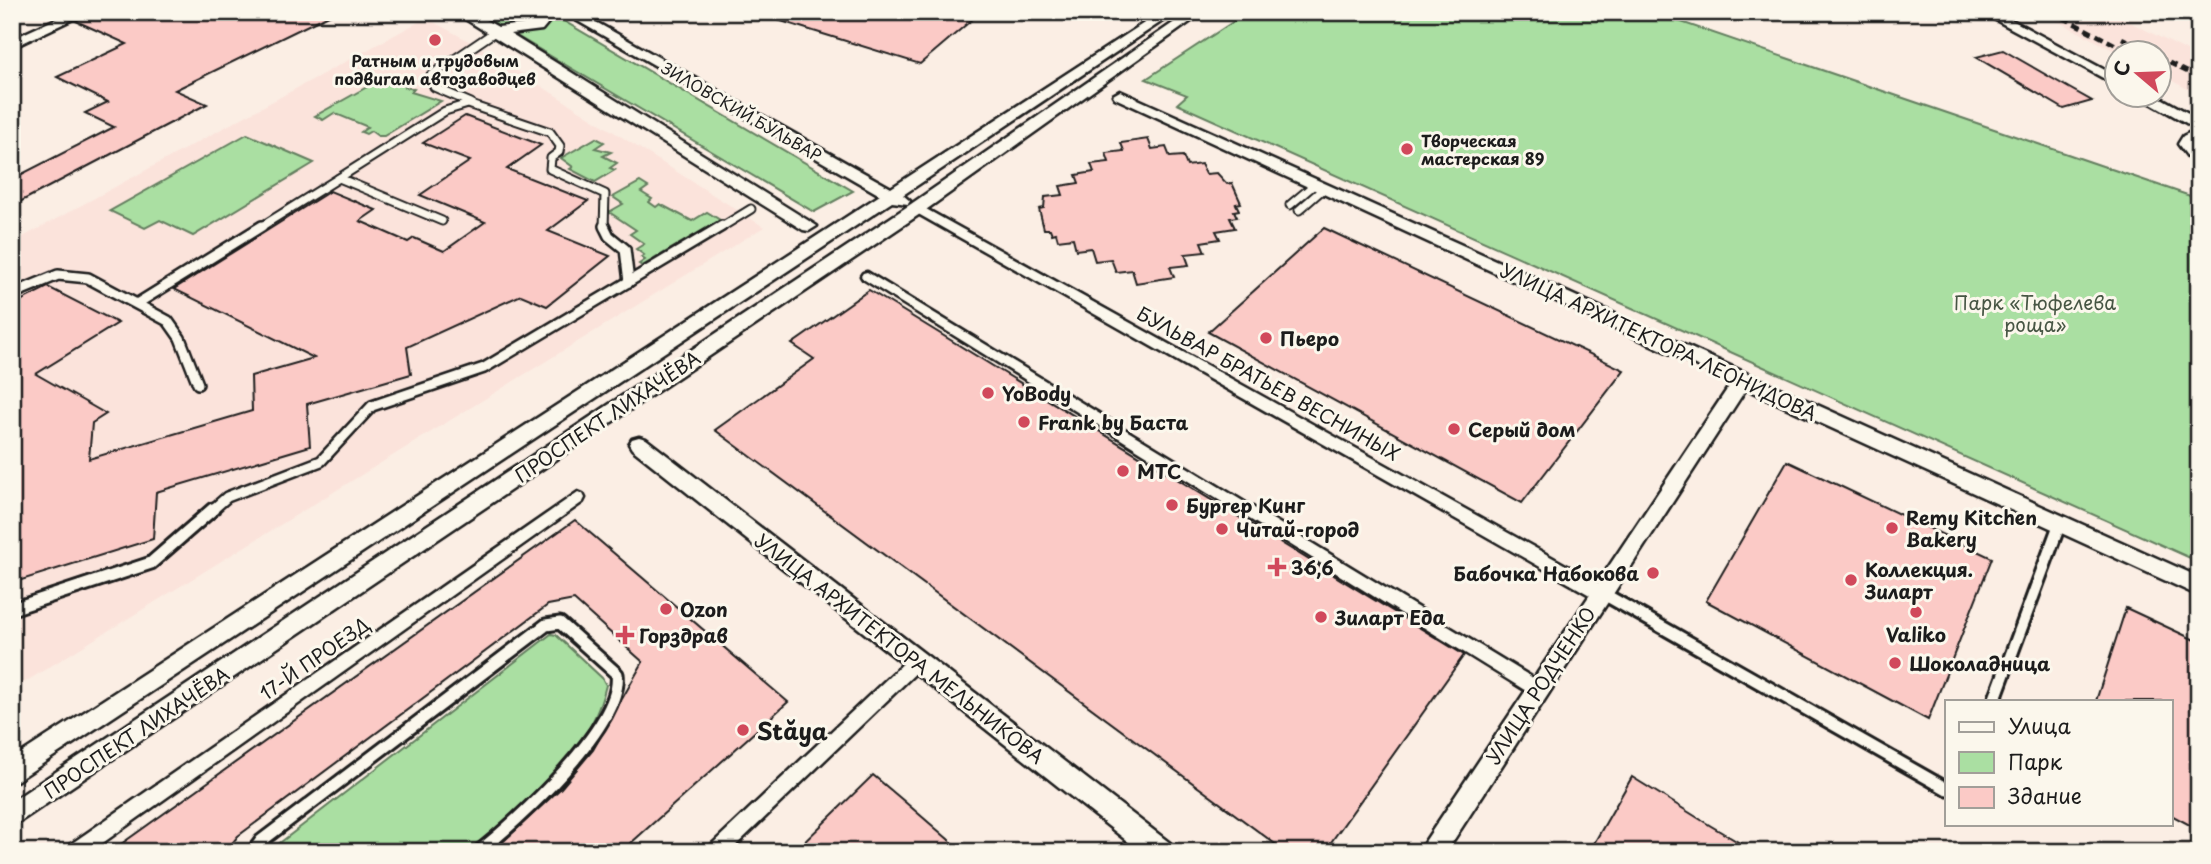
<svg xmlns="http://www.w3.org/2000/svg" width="2211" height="864" viewBox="0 0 2211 864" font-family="'Playpen Sans',sans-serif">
  <rect width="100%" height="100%" fill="#fbeee4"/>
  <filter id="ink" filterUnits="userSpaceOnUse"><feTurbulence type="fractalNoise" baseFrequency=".0143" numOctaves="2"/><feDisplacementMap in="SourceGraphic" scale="14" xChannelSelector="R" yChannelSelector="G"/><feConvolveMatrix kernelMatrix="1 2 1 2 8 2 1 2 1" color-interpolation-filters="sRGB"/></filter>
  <g filter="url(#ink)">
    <g fill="#fbe3db">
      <path d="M2040,12h70l89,45v38l-40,-21 -1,-22h-41z"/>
      <path d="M426,18l52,28 286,181 -752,463v-447z"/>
    </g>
    <g fill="#aadfa2" stroke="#637e5f" stroke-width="2">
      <path d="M476,12h70l9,4 298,175 -39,21z"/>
      <path d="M1248,12h404l547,187v363l-1022,-458 10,-9 -41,-16z"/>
      <path d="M383,78l21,6 1,3 9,2 -3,3 30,9 -57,35h-6l-7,-5 -5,3 -5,-2 7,-5 -34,-14 -11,7 -8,-4z"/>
      <path d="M247,134l67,29 -121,73 -33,-16 -15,8 -35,-17z"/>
      <path d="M596,138l8,4 -9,6 16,4 -8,4 14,7 -7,5 5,2 -20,12 -25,-13 3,-2 -12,-9z"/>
      <path d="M640,182l8,5 -7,5 11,7 -3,3 7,5 4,-3 32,17 15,-9 13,8 -78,46 -3,-2 6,-4 -4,-3 3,-2 -8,-6 8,-5 -14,-10 6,-4 -27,-18 14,-8 -10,-7z"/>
      <path d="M551,634l5,1 46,43 4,7c-16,69 -75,114 -124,161l-10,6h-204z"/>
    </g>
    <g fill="#fbcac6" stroke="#1c1c1c" stroke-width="2">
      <path d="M90,12h245l-160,78 32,14 -195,102v-27l102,-52 -29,-14 23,-11 -51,-25 70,-33 -51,-23z"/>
      <path d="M769,12h212l-61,52 -152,-47z"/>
      <path d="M2003,50l66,38 23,13 -28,8 -88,-52z"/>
      <path d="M465,116l76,29 -34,24 81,32 -40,30 62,25 -63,50 -26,-11 -114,52 4,27 -104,30 3,42 -154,46 -3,47 -141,44v-278l36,-18 70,36 -82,51 70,40 -14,9 -3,36 163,-48 -1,-35 63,-18 -140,-69 156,-98 46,19 -16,11 48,21 6,-4 30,13 41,-29 -65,-27 50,-34 -47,-18z"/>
      <path d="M1148,139l4,10 14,-2 4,10 13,-1 4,10 14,-2 5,10 11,-1 10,11 5,-1 9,20 -5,1 3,6 -5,1 3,6 -7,1 5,10 -19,3 4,8 -19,3 4,10 -20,2 4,11 -19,2 4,10 -38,6 -4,-13 -16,2 -5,-13 -16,2 -4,-13 -15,2 -3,-12 -15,2 -2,-7 -4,1 -2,-5h-6l-5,-20 5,-1 1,-11 18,-2 -3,-9 19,-3 -3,-8 18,-3 -3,-8 18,-2 -3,-9 18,-2 -3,-8z"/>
      <path d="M1324,228l300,142 -102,133 -314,-171z"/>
      <path d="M869,290l595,365 -140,197h-38l-571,-422 99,-71 -22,-15z"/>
      <path d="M1787,461l205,97 -64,162 -222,-119z"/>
      <path d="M575,520l213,182 -167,150h-129l69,-64 32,-38 50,-88 -69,-62 -26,5 -310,231 -13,16h-115z"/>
      <path d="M2126,608l73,34v188l-28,-15v-114h-75z"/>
      <path d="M873,775l32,27 58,50h-169z"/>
      <path d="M1632,777l79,49 44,26h-166z"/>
    </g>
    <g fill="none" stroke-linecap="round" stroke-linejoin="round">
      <defs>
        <g id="service-far2">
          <path d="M471,103l-37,-16 -3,-12 65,-44"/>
          <path d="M339,178l106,-67 23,-7 82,28 10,14 -1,6 -8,6 -1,11 55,25 -1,34"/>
          <path d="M1290,205l25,-21"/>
          <path d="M1299,210l25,-22"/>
          <path d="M259,228l80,-50 103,43"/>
          <path d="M720,228l31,-19"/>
        </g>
        <g id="service-far1">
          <path d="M604,226l5,10 16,13 4,33"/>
          <path d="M12,294l46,-19 30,3 80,43 12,17 18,46"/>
          <path d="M138,303l124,-77"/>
          <path d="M211,511l16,-14 94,-36 51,-55 112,-38 238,-142"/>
        </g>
        <g id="service">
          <path d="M1602,593l345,196"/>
          <path d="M12,609l139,-46 62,-54"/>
          <path d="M1994,701l66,-178"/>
          <path d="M253,852l8,-11 285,-216 14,-2 57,51c7,50 -101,149 -139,178"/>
        </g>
        <g id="pedestrian">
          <path d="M917,204l690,384 2,5 -2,5 -6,2 -6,-2 -682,-387v-6z"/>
          <path d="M867,272l676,412 2,5 -2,5 -6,2 -6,-2 -668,-415 -2,-3 2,-3z"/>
          <path d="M578,492l5,2 2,4 -2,4 -493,350h-25l3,-6z"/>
          <path d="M917,654l6,2 2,5 -2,5 -194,186h-22l3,-6 201,-190z"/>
        </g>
        <g id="minor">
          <path d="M71,12h17l-76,36v-9z"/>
          <path d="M454,12h17l27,15 35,-4 10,-11h14l-15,18 -32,4 307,192 -8,5 -6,-1z"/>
          <path d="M562,12h16l313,176 270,-176h15l-273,183 7,6 -2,3 -16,-2 -880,582v-25l868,-564z"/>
          <path d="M1189,12h15l-281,200 -911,615v-26l899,-597z"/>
          <path d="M1981,12h16l119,64v9z"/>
          <path d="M1120,91l1079,486v19l-453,-207 -300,463h-28l314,-470 -617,-284 -2,-3z"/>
          <path d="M2135,94h19l45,25v20l-5,5 5,7v16l-5,-2 -16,-21 5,-8 14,-7z"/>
          <path d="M639,437l7,2 524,404 4,9h-33l-509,-403 -3,-5 3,-5z"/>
        </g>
      </defs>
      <use href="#service-far2" stroke="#1c1c1c" stroke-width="11"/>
      <use href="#service-far1" stroke="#1c1c1c" stroke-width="14"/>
      <use href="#service" stroke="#1c1c1c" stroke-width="17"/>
      <use href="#pedestrian" stroke="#1c1c1c" stroke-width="5"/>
      <use href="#minor" stroke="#1c1c1c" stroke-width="5"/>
      <use href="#service-far2" stroke="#fbf7ec" stroke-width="7"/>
      <use href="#service-far1" stroke="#fbf7ec" stroke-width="9"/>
      <use href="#service" stroke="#fbf7ec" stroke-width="11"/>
      <use href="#pedestrian" fill="#fbf7ec" fill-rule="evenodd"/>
      <use href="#minor" fill="#fbf7ec" fill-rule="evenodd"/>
      <g stroke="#1c1c1c" stroke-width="4.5" stroke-dasharray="8 4.5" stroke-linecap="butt">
        <path d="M2052,12l78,40"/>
        <path d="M2122,38l28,14"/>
        <path d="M2158,57l41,21"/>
      </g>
    </g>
  </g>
  <g fill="#d1495b" stroke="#fbf7ec" stroke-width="2.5">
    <circle cx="435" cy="40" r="7"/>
    <circle cx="1407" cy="149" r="7"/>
    <circle cx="1266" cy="338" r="7"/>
    <circle cx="988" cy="393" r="7"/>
    <circle cx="1024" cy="422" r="7"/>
    <circle cx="1454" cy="429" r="7"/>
    <circle cx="1123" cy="471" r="7"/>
    <circle cx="1172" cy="505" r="7"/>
    <circle cx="1892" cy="528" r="7"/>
    <circle cx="1222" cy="529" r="7"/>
    <path d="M1273.5 556.5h7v7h7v7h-7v7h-7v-7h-7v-7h7z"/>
    <circle cx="1653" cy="573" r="7"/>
    <circle cx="1851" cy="580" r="7"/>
    <circle cx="666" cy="609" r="7"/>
    <circle cx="1916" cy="612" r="7"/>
    <circle cx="1321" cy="617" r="7"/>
    <path d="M621.5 624.5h7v7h7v7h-7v7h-7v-7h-7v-7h7z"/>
    <circle cx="1895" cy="663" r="7"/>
    <circle cx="743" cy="730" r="7"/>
  </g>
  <g text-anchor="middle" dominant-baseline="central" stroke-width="6" stroke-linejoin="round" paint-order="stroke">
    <g font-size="16" font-weight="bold" fill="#1c1c1c" stroke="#fbf7ec">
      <text x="435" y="60">Ратным и трудовым<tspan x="435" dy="18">подвигам автозаводцев</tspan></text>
      <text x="1421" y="140" text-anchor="start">Творческая<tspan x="1421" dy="18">мастерская 89</tspan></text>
    </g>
    <g font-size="16" fill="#1c1c1c" stroke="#fbf7ec">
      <text transform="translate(742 111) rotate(30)">ЗИЛОВСКИЙ БУЛЬВАР</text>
    </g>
    <g font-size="19" fill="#475644" stroke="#fbf7ec">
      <text x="2035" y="302">Парк «Тюфелева<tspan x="2035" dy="22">роща»</tspan></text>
    </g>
    <g font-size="19" font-weight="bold" fill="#1c1c1c" stroke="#fbf7ec" text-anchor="start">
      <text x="1280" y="338">Пьеро</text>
      <text x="1002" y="393">YoBody</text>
      <text x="1038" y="422">Frank by Баста</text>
      <text x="1468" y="429">Серый дом</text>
      <text x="1137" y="471">МТС</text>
      <text x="1186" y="505">Бургер Кинг</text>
      <text x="1906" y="517">Remy Kitchen<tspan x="1906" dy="22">Bakery</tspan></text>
      <text x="1236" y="529">Читай-город</text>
      <text x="1291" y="567">36,6</text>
      <text x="1865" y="569">Коллекция.<tspan x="1865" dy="22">Зиларт</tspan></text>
      <text x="1639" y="573" text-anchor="end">Бабочка Набокова</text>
      <text x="680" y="609">Ozon</text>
      <text x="1335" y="617">Зиларт Еда</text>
      <text x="1916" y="634" text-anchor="middle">Valiko</text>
      <text x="639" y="635">Горздрав</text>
      <text x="1909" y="663">Шоколадница</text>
    </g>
    <g font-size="19" fill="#1c1c1c" stroke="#fbf7ec">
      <text transform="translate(1659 341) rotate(25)">УЛИЦА АРХИТЕКТОРА ЛЕОНИДОВА</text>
      <text transform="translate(1269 383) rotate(29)">БУЛЬВАР БРАТЬЕВ ВЕСНИНЫХ</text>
      <text transform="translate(607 416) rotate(-34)">ПРОСПЕКТ ЛИХАЧЁВА</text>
      <text transform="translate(900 648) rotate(38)">УЛИЦА АРХИТЕКТОРА МЕЛЬНИКОВА</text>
      <text transform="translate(314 658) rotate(-35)">17-Й ПРОЕЗД</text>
      <text transform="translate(1540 685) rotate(-57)">УЛИЦА РОДЧЕНКО</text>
      <text transform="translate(136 732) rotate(-34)">ПРОСПЕКТ ЛИХАЧЁВА</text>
    </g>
    <g font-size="23" font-weight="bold" fill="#1c1c1c" stroke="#fbf7ec" text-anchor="start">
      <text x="757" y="730">Stăya</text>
    </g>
  </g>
  <rect width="2211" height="864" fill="none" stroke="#fbf7ec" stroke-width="42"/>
  <rect x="21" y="21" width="2169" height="822" fill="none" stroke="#1c1c1c" stroke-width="2.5" filter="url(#ink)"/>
  <rect x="1945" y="700" width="228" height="126" fill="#fbf7ec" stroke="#a29f99" stroke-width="2"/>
  <rect x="1959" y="722" width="35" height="10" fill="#fbf7ec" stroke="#a29f99" stroke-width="2"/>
  <text x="2008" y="734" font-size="21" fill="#1c1c1c">Улица</text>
  <rect x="1959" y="752" width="35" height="21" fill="#aadfa2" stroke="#a29f99" stroke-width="2"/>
  <text x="2008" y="770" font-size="21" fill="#1c1c1c">Парк</text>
  <rect x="1959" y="787" width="35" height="21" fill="#fbcac6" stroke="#a29f99" stroke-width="2"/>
  <text x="2008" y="804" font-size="21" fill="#1c1c1c">Здание</text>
  <g transform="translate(2138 74) rotate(289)"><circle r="33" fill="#fbf7ec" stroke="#a29f99" stroke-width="2"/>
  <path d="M0-5L12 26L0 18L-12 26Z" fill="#d1495b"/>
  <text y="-10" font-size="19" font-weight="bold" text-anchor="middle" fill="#1c1c1c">С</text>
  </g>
</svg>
